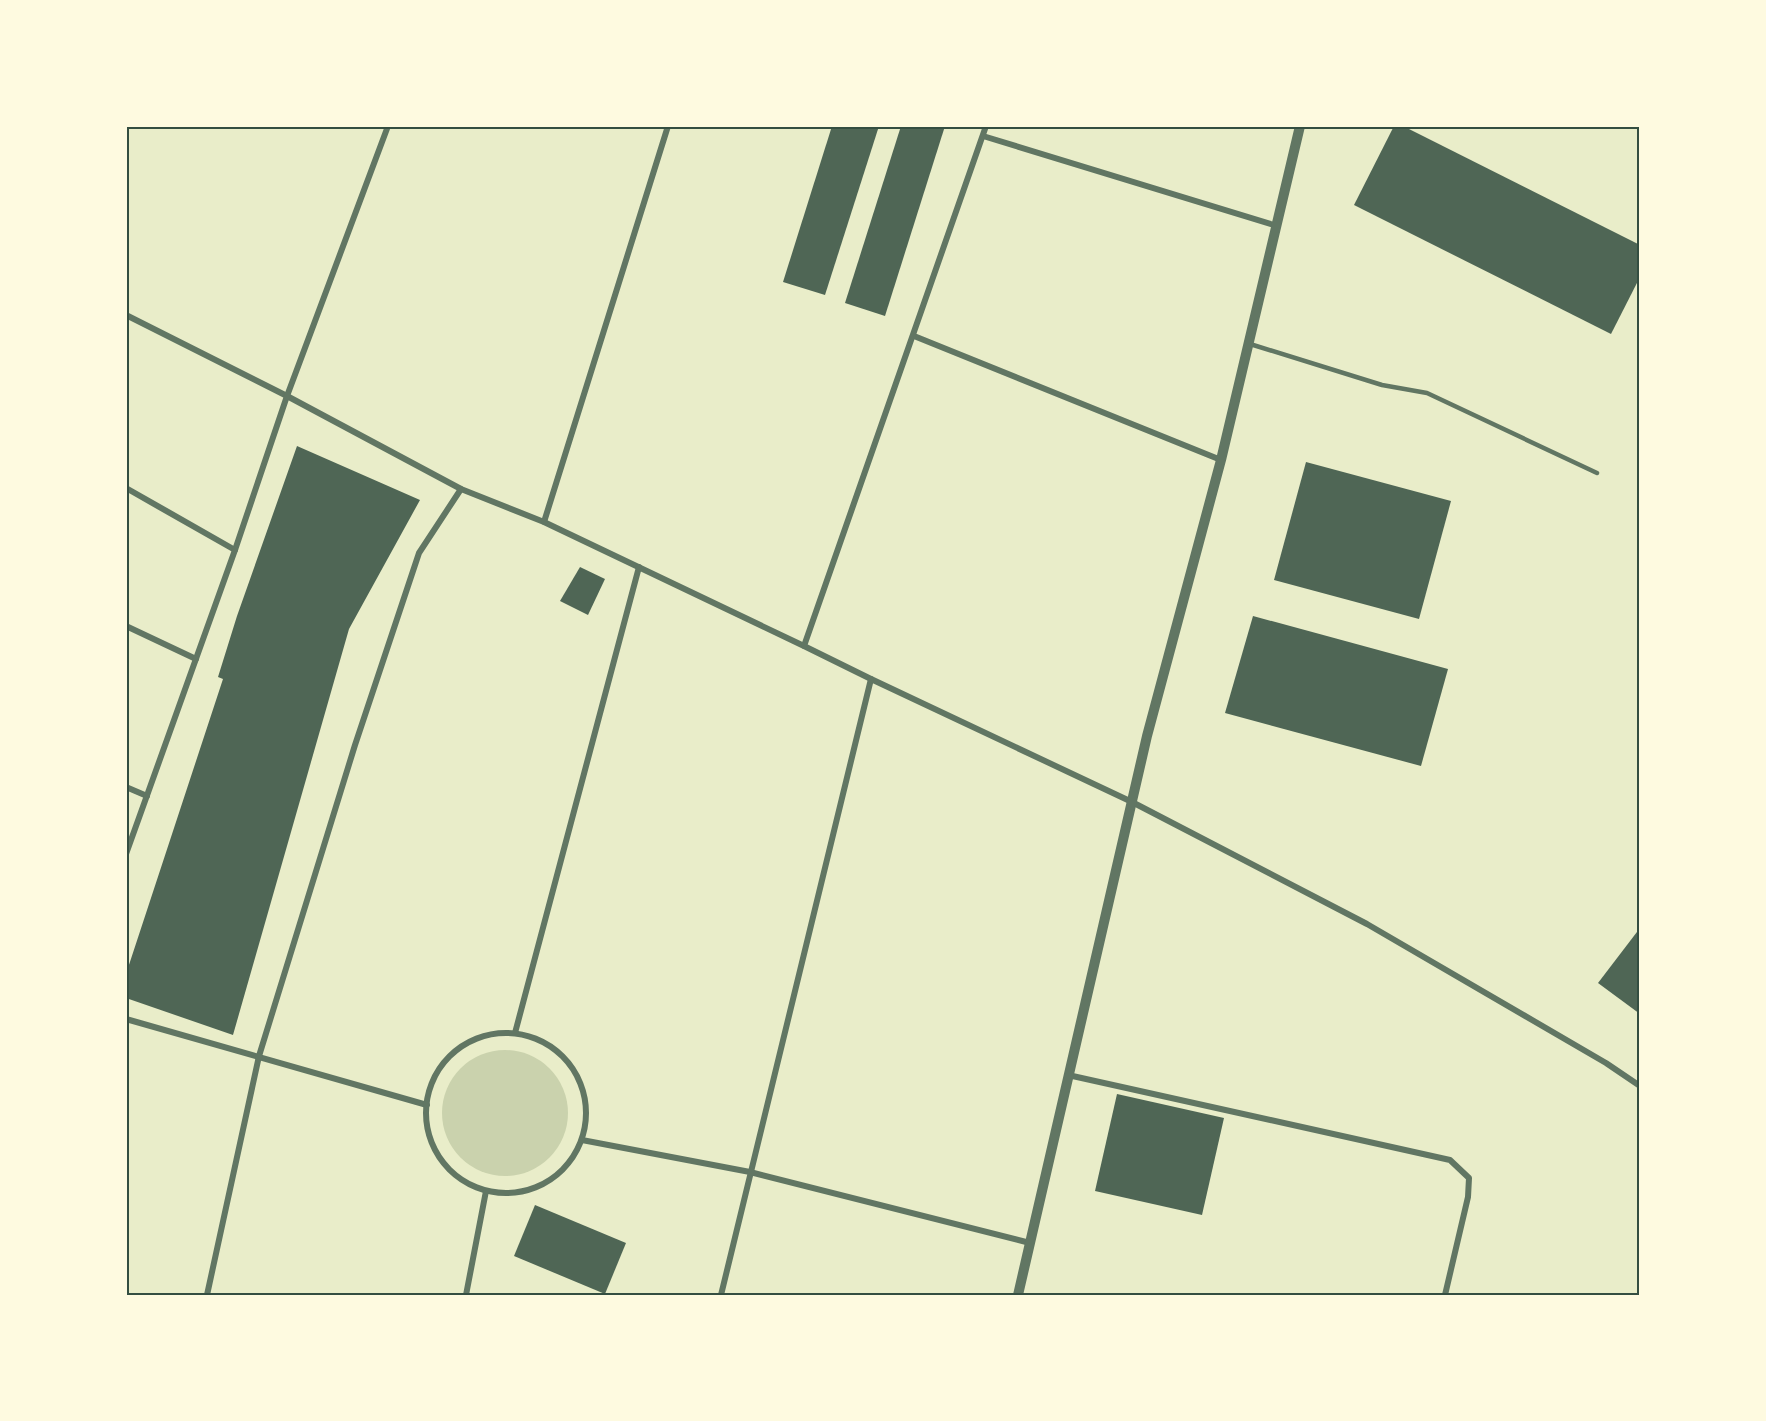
<svg xmlns="http://www.w3.org/2000/svg" width="1766" height="1421" viewBox="0 0 1766 1421" font-family="Jost,sans-serif">
  <rect width="100%" height="100%" fill="#e9edc9"/>
  <circle fill="#cad2ad" cx="505" cy="1113" r="63"/>
  <g fill="#4f6655">
    <path d="M832,126h47l-54,169 -42,-13z"/>
    <path d="M901,126h44l-60,190 -40,-13z"/>
    <path d="M1394,126h9l237,119v32l-29,57 -257,-129z"/>
    <path d="M297,446l123,54 -71,129 -116,406 -107,-37v-24l97,-295 -5,-2 19,-61z"/>
    <path d="M1306,462l145,39 -32,118 -145,-39z"/>
    <path d="M580,567l25,12 -17,36 -28,-14z"/>
    <path d="M1253,616l195,53 -27,97 -196,-53z"/>
    <path d="M1640,928v86l-42,-31z"/>
    <path d="M1117,1094l107,24 -22,97 -107,-24z"/>
    <path d="M535,1205l91,38 -21,51 -91,-38z"/>
  </g>
  <g fill="none" stroke-linecap="round" stroke-linejoin="round">
    <path stroke="#617663" stroke-width="4.5" d="M1250,344l132,41 45,8 170,80"/>
    <g stroke="#617663" stroke-width="6">
      <path d="M983,136l294,90"/>
      <path d="M126,315l161,81 174,93 83,33 260,124 67,33 261,123 235,122 239,139 34,23"/>
      <path d="M914,336l307,124"/>
      <path d="M126,488l109,62"/>
      <path d="M544,522l124,-396"/>
      <path d="M126,626l70,33"/>
      <path d="M804,646l182,-520"/>
      <path d="M126,787l21,9"/>
      <path d="M126,854l109,-304 52,-154 101,-270"/>
      <path d="M126,1019l301,86"/>
      <path d="M515,1033l124,-466"/>
      <circle cx="506" cy="1113" r="80"/>
      <path d="M1068,1075l382,85 19,18 -1,19 -23,98"/>
      <path d="M582,1140l168,32 280,71"/>
      <path d="M207,1295l52,-239 96,-311 64,-192 42,-64"/>
      <path d="M466,1295l20,-104"/>
      <path d="M721,1295l150,-616"/>
    </g>
    <path stroke="#617663" stroke-width="10" d="M1018,1295l129,-559 74,-276 79,-334"/>
  </g>
  <rect width="1766" height="1421" fill="none" stroke="#fefae0" stroke-width="255"/>
  <rect x="128" y="128" width="1510" height="1166" fill="none" stroke="#344e41" stroke-width="2"/>
</svg>
